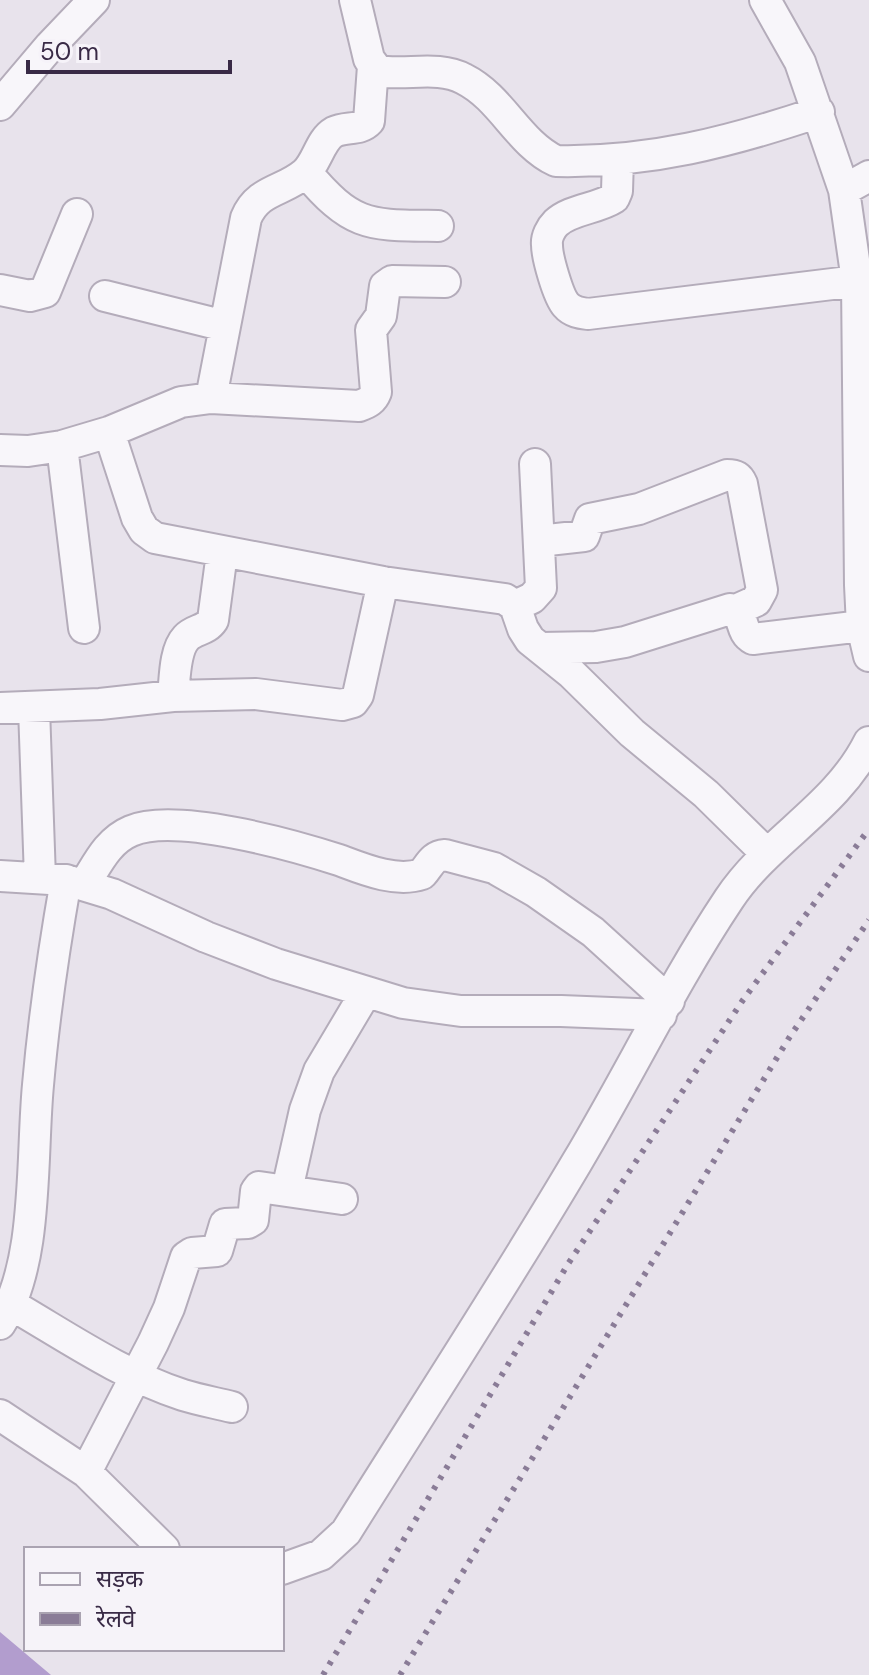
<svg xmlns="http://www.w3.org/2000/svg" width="869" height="1675" viewBox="0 0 869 1675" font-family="'DM Sans','Noto Sans Devanagari',sans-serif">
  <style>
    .water { fill: #b29dce }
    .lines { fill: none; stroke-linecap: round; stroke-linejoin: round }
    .minor-casing { stroke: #b4acba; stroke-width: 34 }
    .minor { stroke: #f8f6fa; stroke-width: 30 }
    .rail { stroke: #8a7c97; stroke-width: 6; stroke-dasharray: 4 8; stroke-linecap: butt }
  </style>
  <rect width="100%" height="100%" fill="#e8e3ec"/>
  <!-- water -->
  <path class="water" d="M0,1632L51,1675H0Z"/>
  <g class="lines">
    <!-- minor casing -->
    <g class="minor-casing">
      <path id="minor" d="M355,0L369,59L378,71C406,76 438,65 464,79C502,98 518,143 556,161C649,163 730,142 819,112
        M765,0L800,62L844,190L857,281L860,585L862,626L869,656
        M0,105L50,46L94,0
        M618,159L617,191L614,198C597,209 571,209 556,223C551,228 546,237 547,245C547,257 558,296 566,305C572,312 580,313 588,314L857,281
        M306,172C353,228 369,225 438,226
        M844,190L869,176
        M0,290L30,296L45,292L77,214
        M105,296L225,326
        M211,398L246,218C258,189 283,192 305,173C317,163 320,140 334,132C346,126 360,131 369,121L373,66
        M109,432L137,518L144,530L155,538L383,582L505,599L515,606L523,629L530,640L571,673L632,733L706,794L767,854
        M62,446L84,628
        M0,450L28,451L62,446L109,432L181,402L211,398L359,406C368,403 373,400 376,392L371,330L381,316L385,286L392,281L445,282
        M539,541L584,536L590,519L639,509L727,475C736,475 739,477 742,484L762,590L756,601L736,610
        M515,606L532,598L541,588L535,464
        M541,648L596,647L625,642L730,609L736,610C744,619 741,633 753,639L862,626
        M173,696C175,680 174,651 186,638C194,629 206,631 213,620L222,553
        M0,708L100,704L173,696L256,694L342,705L353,702L358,695L383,582
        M34,708L40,878
        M0,876L66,880L112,894L206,937L276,964L403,1003L461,1011H561L661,1015
        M84,885C97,865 107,841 131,831C175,812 293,845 339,860C363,869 396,883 422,874C430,865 432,856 445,855L494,868L536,892L593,932L669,1001
        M287,1190L305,1110L319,1071L366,992
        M12,1305C67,1337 122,1375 183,1395C199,1400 216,1403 232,1407
        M0,1324C39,1262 31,1158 38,1085C44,1016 54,948 66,880
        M0,1415L86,1472L164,1549
        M86,1472L153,1343L169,1308L186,1257L192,1253L217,1251L225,1224L248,1223L253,1220L256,1191L259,1187L342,1199
        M282,1569L321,1555L346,1532C423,1409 503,1287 577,1162C629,1075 673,983 729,899C769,839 836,808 869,742"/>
    </g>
    <!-- minor -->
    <use href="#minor" class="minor"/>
    <!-- rail -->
    <path class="rail" d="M323,1675L568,1264L743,1000L869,829
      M400,1675L789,1038L869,920"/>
  </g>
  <!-- legend -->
  <rect x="24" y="1547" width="260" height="104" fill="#f6f3f9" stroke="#aaa3b1" stroke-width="2"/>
  <rect x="40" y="1573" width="40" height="12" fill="#f8f6fa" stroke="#aaa3b1" stroke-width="2"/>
  <text x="96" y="1587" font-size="24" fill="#392a46">सड़क</text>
  <rect x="40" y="1613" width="40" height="12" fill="#8a7c97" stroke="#aaa3b1" stroke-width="2"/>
  <text x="96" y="1627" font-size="24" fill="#392a46">रेलवे</text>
  <!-- scale -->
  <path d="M28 60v12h202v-12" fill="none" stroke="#392a46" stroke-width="4"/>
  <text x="40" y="60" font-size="24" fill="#392a46" stroke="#f6f3f9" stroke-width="6" paint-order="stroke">50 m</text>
</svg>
